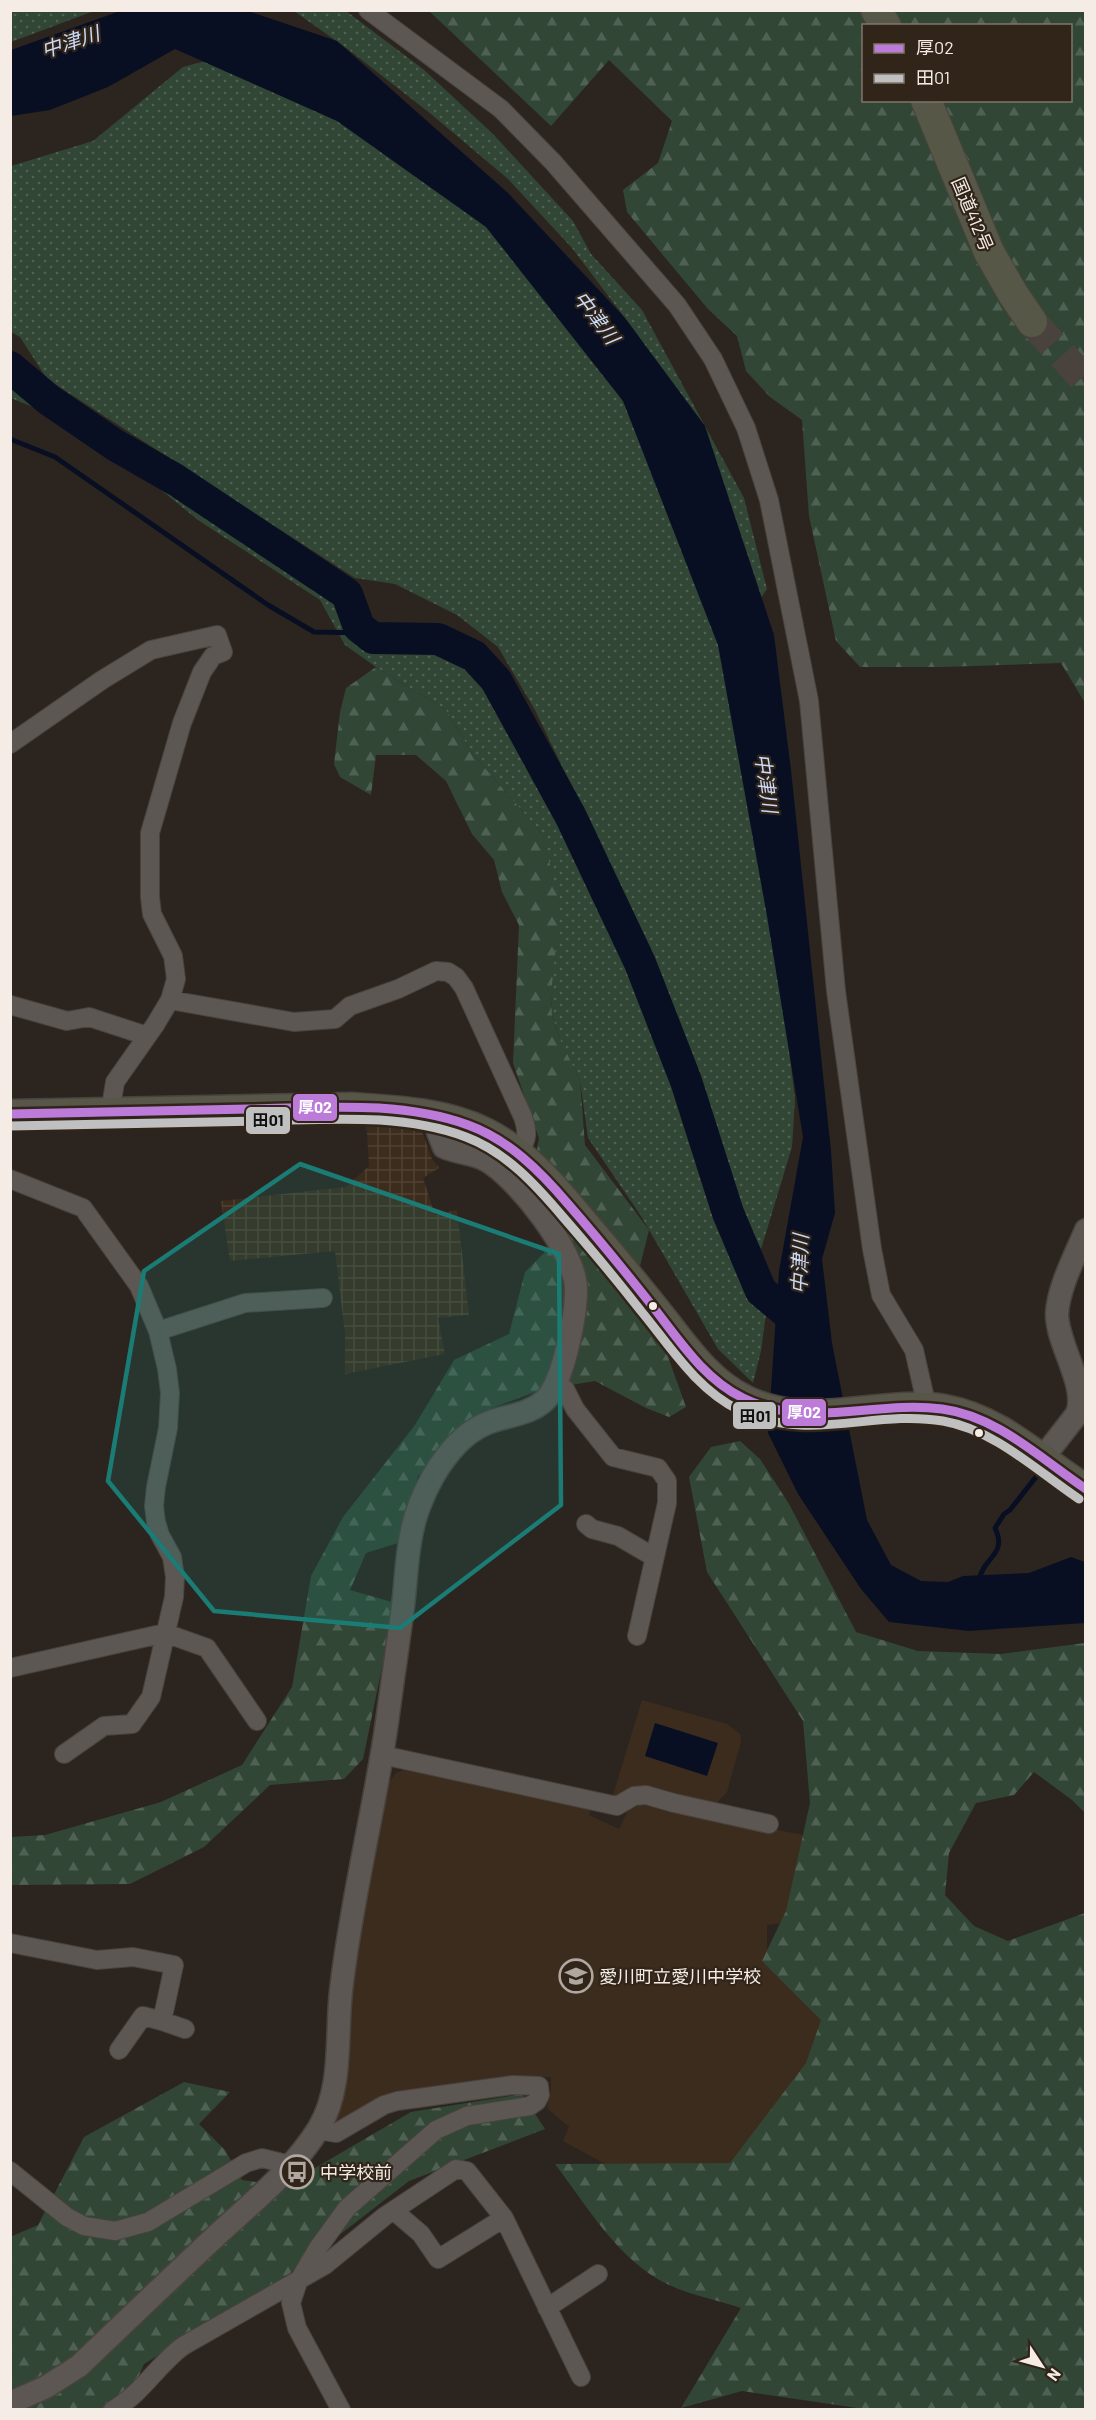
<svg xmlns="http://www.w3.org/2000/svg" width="1096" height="2420" viewBox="0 0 1096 2420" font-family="Barlow,'Noto Sans JP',sans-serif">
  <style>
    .built { fill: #3c2c1d }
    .industrial { fill: url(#industrial-grid) }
    .grass { fill: url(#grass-dots) }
    .forest { fill: url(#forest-firs); fill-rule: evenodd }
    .water { fill: #090f22 }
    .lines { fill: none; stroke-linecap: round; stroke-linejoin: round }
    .stream { stroke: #090f22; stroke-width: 5 }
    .river { stroke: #090f22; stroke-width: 32 }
    .trunk-tunnel { stroke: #4a433d; stroke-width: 30; stroke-dasharray: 30 15; stroke-linecap: butt }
    .minor-casing { stroke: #49433e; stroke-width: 20 }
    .tertiary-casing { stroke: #49433e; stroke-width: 25 }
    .primary-casing { stroke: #49433e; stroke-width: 31 }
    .trunk-casing { stroke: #49433e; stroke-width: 32 }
    .minor { stroke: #5c5753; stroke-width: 18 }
    .tertiary { stroke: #5c5753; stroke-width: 22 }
    .primary { stroke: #575649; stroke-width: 28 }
    .trunk { stroke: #565746; stroke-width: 30 }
    .bus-1-casing { stroke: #31251a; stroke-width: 14 }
    .bus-2-casing { stroke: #31251a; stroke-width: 14 }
    .bus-1 { stroke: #bd7bd9; stroke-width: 9 }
    .bus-2 { stroke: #c0c0c0; stroke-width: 9 }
    .marked { fill: #1a7c74; fill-opacity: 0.2; stroke: #1a7c74; stroke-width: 4.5; stroke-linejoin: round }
    .bus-dot { fill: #f5ede5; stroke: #31251a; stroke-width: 2 }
    .labels { text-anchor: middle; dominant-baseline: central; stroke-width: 4.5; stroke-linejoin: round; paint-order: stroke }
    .street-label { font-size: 18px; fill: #f5ede5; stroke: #31251a }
    .poi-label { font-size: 18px; fill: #f5ede5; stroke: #31251a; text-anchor: start }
    .water-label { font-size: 20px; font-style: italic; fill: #cadaf9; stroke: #31251a }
    .line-badge { stroke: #31251a; stroke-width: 2 }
    .badge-label { font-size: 16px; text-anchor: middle; font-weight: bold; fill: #fff }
    .pale-badge-label { font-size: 16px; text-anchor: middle; font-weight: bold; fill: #111 }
  </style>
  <defs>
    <pattern id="industrial-grid" width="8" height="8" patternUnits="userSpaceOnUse" patternTransform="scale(1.5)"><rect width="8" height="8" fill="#3c2c1d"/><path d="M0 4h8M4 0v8" fill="none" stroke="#4f4133"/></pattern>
    <pattern id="grass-dots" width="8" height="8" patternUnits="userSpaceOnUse" patternTransform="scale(1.5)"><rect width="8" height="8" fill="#314635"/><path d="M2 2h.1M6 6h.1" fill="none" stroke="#4f6152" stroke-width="1.8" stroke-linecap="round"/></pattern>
    <pattern id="forest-firs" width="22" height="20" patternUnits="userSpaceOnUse" patternTransform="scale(1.5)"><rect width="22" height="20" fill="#314635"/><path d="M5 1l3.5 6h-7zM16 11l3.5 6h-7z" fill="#4f6152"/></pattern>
  </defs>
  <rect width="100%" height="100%" fill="#2c251f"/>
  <!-- built -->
  <path class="built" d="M642,1700L727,1724L740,1734L741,1742L727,1792L716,1804L612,1798Z
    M423,1769L580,1804L591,1810L589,1815L619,1829L630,1806L642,1805L804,1835L790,1922L767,1925V1949L828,2003L824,2043L696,2213L563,2141L569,2127L547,2108L551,2091V2077H500L381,2097L335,2124L344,2094L348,2011L384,1790L396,1773L404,1770L421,1773Z"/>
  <!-- industrial -->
  <path class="industrial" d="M366,1116L416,1124L423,1134L432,1159L439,1168L423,1178L435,1215L457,1210L469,1315L438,1318L445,1354L345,1374V1334L335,1251L230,1261L221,1201L346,1187L369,1166Z"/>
  <!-- grass -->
  <path class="grass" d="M11,10H94V11L11,42Z
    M294,11H346L423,69L493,134L573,221L591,254L642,310L744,498L767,589L758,602L669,385L637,334L572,248L508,179L431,114L349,50Z
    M213,59L302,99L402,161L493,232L572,321L660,460L701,586L730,684L787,1033L795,1099L792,1147L761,1249L732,1198L714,1144L689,1047L653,956L535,710L498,647L457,615L395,584L355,578L47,379L20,337L11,332V166L93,141L183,67Z
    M10,377L69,422L11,398Z
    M166,482L328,589L341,611L353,641L391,651L455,656L512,718L624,942L669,1054L697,1146L717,1202L766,1314L761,1351L753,1383L718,1349L641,1216L588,1138L580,1081L561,1043L552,1015L543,835L472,753L446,710L376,667L345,645L320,600L198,520L160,489Z"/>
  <!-- forest -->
  <path class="forest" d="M429,11H1085V703L1061,663L943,667H860L836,641L809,516L802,420L770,397L746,371L737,336L708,309L627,212L623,190L658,163L672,121L609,60L551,126ZM864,26H1070V100H864Z
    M376,667L446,710L472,753L543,835L560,907L551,994L552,1015L559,1037L580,1081L585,1145L649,1230L632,1298L662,1340L686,1407L669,1417L646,1408L595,1381L540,1390L479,1413L418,1476L398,1543L366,1553L350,1590L392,1602V1619L363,1759L344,1779L270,1785L204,1847L130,1884L11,1885V1837L45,1835L161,1802L242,1765L292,1687L311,1576L343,1517L415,1425L454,1360L509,1334L525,1272L567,1230L572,1191L537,1150L539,1138L513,1063L519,925L502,892L494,860L472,834L446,781L416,755H376L371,795L340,777L334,764L340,712L346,688Z
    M740,1441L760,1459L789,1504L856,1632L918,1651L1001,1654L1085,1643V1813L1072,1800L1034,1772L1014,1795L976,1803L949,1853L945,1895L974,1926L1008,1941L1085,1913V2409L871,2410L742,2391L681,2408L741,2308C717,2300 690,2295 667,2284C618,2260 587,2206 555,2164L730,2163L806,2063L821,2020L762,1961L786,1911L810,1803L803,1721L707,1572L689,1477L711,1447Z
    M184,2082L230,2092L199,2124L225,2150L242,2180L284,2186L411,2112L522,2094L545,2129L409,2181L289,2274L144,2364L124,2409H11L10,2237L38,2225L84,2137Z"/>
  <!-- water -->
  <path class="water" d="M120,11H248L337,41L508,193L625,318L705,426L774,635L791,770L831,1151L835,1213L822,1259L832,1343L867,1520L891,1565L921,1581L948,1582L963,1576L1029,1573L1071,1557L1085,1562V1623L969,1631L889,1622L861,1589L798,1494L768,1433L779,1271L803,1137L767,916L718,645L623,401L486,227L337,121L175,49L108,87L50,110L11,116V50Z
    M655,1723L718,1743L707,1776L645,1756Z"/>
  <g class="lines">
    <!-- stream -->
    <path class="stream" d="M10,439L55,457L268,605L314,632L367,633
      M979,1580C983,1557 1008,1555 995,1528L1004,1514L1010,1510L1043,1468"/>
    <!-- river -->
    <path class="river" d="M10,367L49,400L115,445L176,480L347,594L359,627L373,638L438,639L474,656L496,680L571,817L640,963L686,1081L728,1213L761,1291L798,1322"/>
    <!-- trunk-tunnel -->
    <path class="trunk-tunnel" d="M1032,322L1086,381"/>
    <!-- minor casing -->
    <g class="minor-casing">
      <path id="minor" d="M368,10L501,109L553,162L677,305L713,359L746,428L769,500L809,701L836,991L872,1249L881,1295L914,1350L927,1407
        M10,744L102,680L151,650L217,635L223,652L213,656L202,672L182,723L150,833V897L152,914L173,956L176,979L170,1000L155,1025L115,1082L110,1113
        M170,1000L294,1022L335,1019L350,1006L398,989L436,971L448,972L456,977L464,988L523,1117C528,1132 528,1140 518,1153
        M10,1005L67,1021L89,1017L147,1036
        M10,1179L83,1208L139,1286L158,1331L167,1369L170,1393L168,1428L156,1487L154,1506L156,1522L160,1535L172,1557L175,1577L174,1597L151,1697L132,1724L104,1726L64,1754
        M158,1331L245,1303L323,1298
        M556,1386L565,1389L575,1409L613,1457L658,1468L667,1481V1503L637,1636
        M586,1524L592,1529L618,1536L654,1557
        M10,1668L165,1633L207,1648L257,1721
        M382,1755L617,1806L634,1796L646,1795L674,1803L769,1824
        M10,1943L97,1960L133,1957L174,1965L162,2021L185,2029
        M119,2050L143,2016L162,2021
        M318,2130L336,2133L384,2105L397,2101L513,2085L539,2086L540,2095L537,2101L530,2106L467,2116L436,2130L347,2208L318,2248L298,2282L291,2303L297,2328L341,2410
        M10,2171L67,2217L84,2226L115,2231L148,2222L246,2163L262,2158L290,2165
        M394,2211L421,2234L438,2259L504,2218
        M547,2308L598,2274
        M113,2410C143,2393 156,2366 183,2346L325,2265L385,2216L456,2169L467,2171L504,2218L581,2377"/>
    </g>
    <!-- tertiary casing -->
    <g class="tertiary-casing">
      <path id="tertiary" d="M1042,1459L1077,1414C1088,1386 1057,1345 1057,1314C1058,1288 1076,1254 1086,1230
        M10,2403L46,2387L79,2366C125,2322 171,2278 218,2234C253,2202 294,2169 319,2128C343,2088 336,2036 341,1991C351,1901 374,1813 387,1722C392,1684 398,1645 403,1606C407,1572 407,1536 420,1504C432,1473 456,1434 490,1422C509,1415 528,1415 544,1401C563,1385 576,1315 576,1290C577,1254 517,1177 486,1160C473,1153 457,1153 444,1147L438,1132L442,1117"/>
    </g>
    <!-- primary casing -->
    <g class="primary-casing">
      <path id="primary" d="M10,1114L352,1107C396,1110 445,1112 485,1132C529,1154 559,1193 590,1230C613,1257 636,1285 659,1314C684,1345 707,1381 744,1399C810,1433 878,1398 945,1409C1000,1419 1040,1460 1086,1489"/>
    </g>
    <!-- trunk casing -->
    <g class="trunk-casing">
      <path id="trunk" d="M876,10L886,26
        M926,100L989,252L1013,294L1032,322"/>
    </g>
    <!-- minor -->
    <use href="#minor" class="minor"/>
    <!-- tertiary -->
    <use href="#tertiary" class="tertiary"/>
    <!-- primary -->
    <use href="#primary" class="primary"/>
    <!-- trunk -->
    <use href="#trunk" class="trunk"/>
    <!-- bus-1 casing -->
    <g class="bus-1-casing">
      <path id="bus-1" d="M10,1114C90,1112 170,1111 249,1109C321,1108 399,1100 468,1125C509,1140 540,1171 568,1204C596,1236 623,1269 650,1303C677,1337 703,1379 743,1398C807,1430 875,1400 942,1409C997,1416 1041,1459 1086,1489"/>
    </g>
    <!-- bus-2 casing -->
    <g class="bus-2-casing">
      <path id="bus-2" d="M10,1126C92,1124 173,1123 254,1121C323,1120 400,1112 466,1137C506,1152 536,1185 563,1217C590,1248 616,1279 641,1311C670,1346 696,1389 739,1410C810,1444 872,1409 943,1421C995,1430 1037,1471 1079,1499"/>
    </g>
    <!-- bus-1 -->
    <use href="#bus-1" class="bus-1"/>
    <!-- bus-2 -->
    <use href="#bus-2" class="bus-2"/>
  </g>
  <!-- marked area -->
  <path class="marked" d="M300,1164L559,1254L561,1505L400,1628L214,1611L108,1481L144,1271Z"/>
  <!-- icons -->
  <defs>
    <g id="school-ring" transform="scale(1.725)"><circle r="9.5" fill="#31251a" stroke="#afa7a0" stroke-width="1.5"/><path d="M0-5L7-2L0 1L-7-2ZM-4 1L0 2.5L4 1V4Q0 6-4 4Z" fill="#afa7a0"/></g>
    <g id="bus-ring" transform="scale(1.725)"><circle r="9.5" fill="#31251a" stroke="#afa7a0" stroke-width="1.5"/><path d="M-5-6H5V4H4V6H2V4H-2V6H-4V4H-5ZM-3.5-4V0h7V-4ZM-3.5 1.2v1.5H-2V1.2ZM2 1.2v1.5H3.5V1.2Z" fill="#afa7a0"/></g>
  </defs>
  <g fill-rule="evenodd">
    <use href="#school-ring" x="576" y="1976"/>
    <use href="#bus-ring" x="297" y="2172"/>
  </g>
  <!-- markers -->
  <g class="bus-dot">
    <circle cx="653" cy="1306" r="5"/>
    <circle cx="979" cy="1433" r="5"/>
  </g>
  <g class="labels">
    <!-- street labels -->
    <g class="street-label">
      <text transform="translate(973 214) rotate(67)">国道412号</text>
    </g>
    <!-- poi labels -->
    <g class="poi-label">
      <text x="599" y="1976">愛川町立愛川中学校</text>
      <text x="320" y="2172">中学校前</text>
    </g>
    <!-- water labels -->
    <g class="water-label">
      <text transform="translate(70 41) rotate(-18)">中津川</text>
      <text transform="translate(597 317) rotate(53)">中津川</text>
      <text transform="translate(767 783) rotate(82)">中津川</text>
      <text transform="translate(799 1264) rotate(-88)">中津川</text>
    </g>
  </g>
  <g class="line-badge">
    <rect x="292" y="1093" width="46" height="29" rx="6" fill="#bd7bd9"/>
    <rect x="245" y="1106" width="46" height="29" rx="6" fill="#c0c0c0"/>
    <rect x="781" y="1398" width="46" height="29" rx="6" fill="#bd7bd9"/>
    <rect x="732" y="1401" width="45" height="29" rx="6" fill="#c0c0c0"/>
  </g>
  <g class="badge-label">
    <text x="315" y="1113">厚02</text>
    <text x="804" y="1418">厚02</text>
  </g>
  <g class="pale-badge-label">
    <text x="268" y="1126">田01</text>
    <text x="755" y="1422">田01</text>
  </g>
  <!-- border -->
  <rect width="1096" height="2420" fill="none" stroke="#f5ede5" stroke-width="24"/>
  <!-- legend -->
  <rect x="862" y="24" width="210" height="78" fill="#31251a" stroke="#7f756b" stroke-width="1.5"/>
  <rect x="874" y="44" width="30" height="9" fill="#bd7bd9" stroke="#7f756b" stroke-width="1.5"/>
  <text x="916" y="54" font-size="18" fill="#f5ede5">厚02</text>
  <rect x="874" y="74" width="30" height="9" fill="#c0c0c0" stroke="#7f756b" stroke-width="1.5"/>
  <text x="916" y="84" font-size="18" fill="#f5ede5">田01</text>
  <!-- north arrow -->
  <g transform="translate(1042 2366) rotate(126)" stroke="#31251a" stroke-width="4.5" paint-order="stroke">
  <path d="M0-4.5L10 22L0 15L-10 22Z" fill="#f5ede5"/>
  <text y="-9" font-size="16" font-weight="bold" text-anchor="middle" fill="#f5ede5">N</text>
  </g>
</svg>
